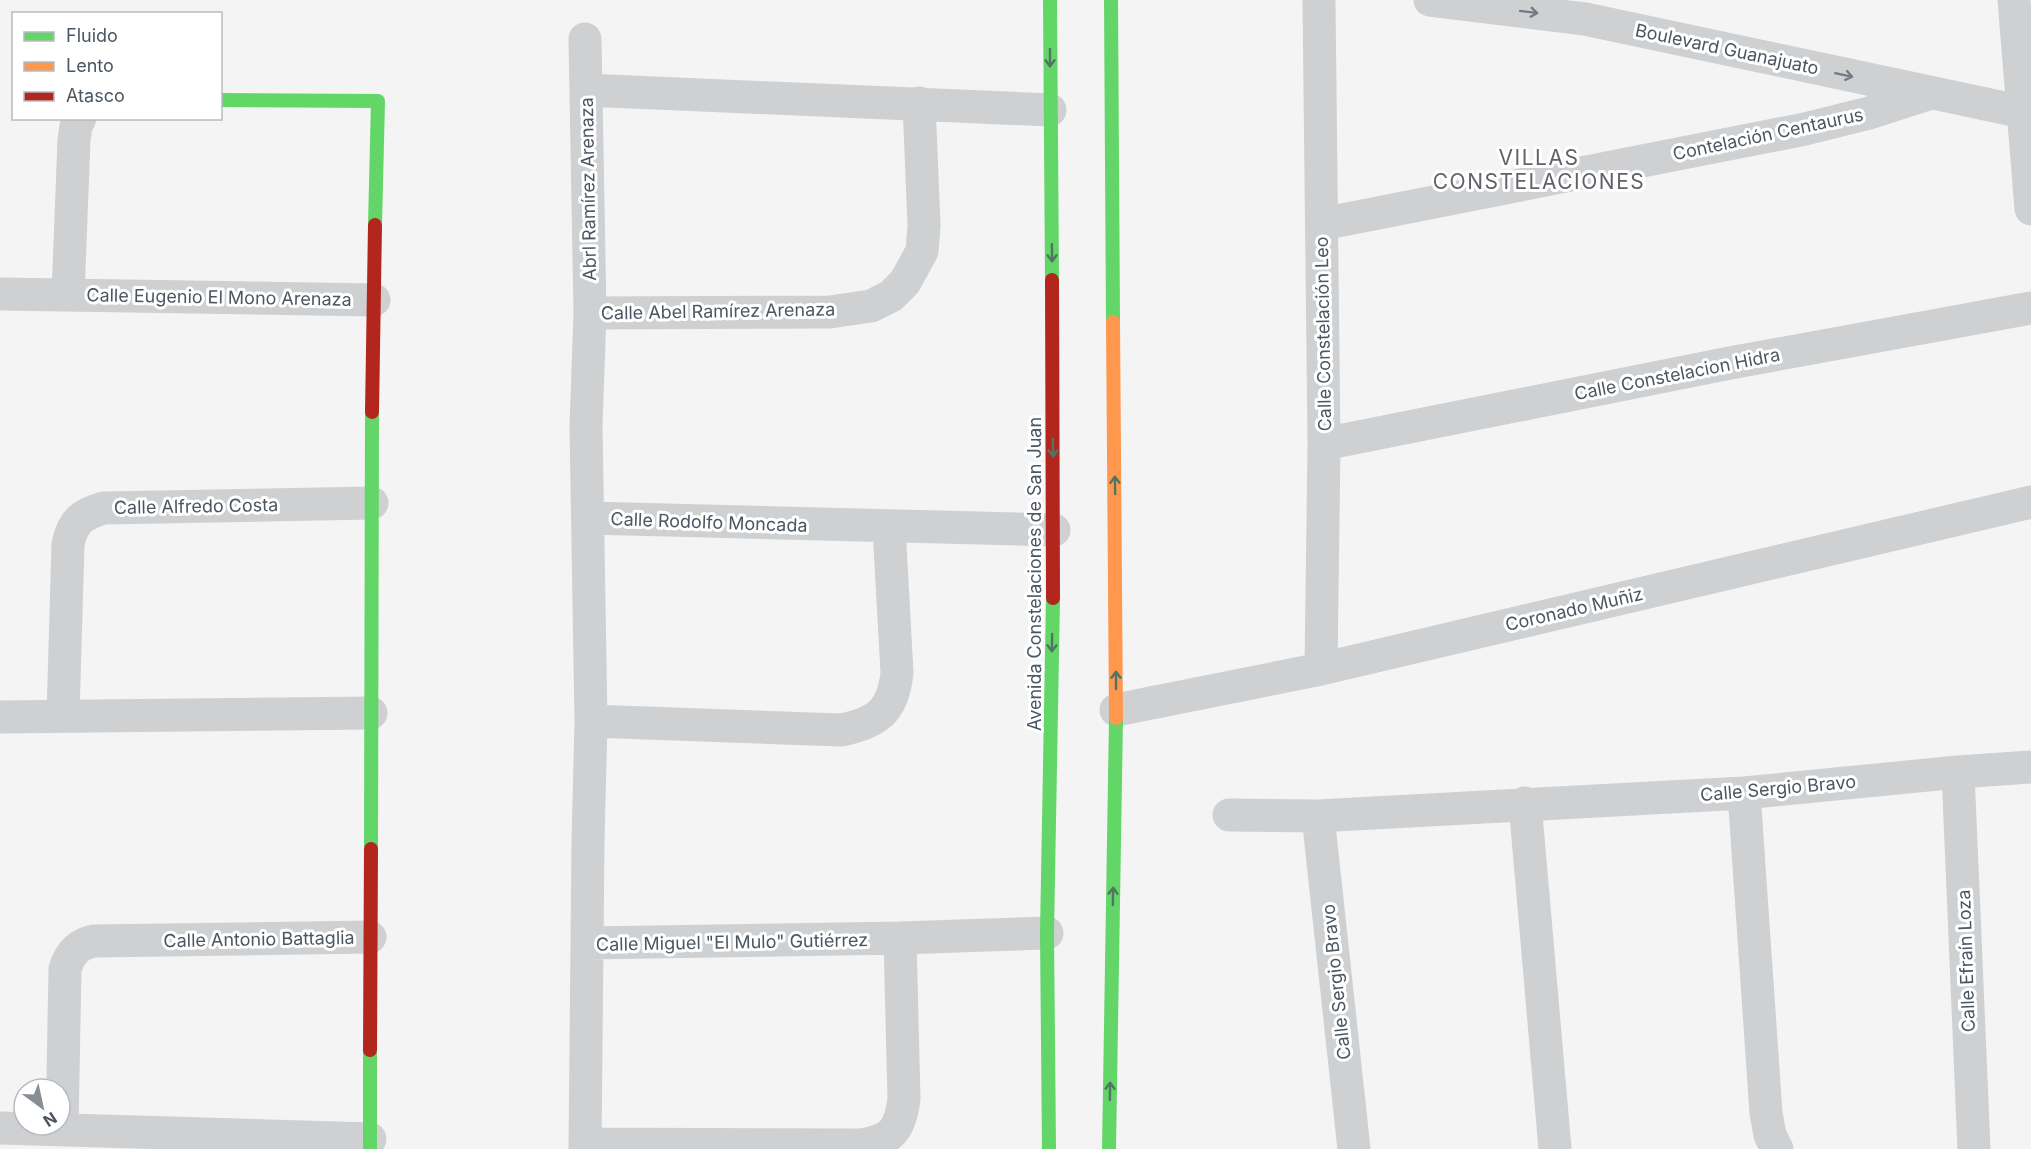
<svg xmlns="http://www.w3.org/2000/svg" width="2031" height="1149" viewBox="0 0 2031 1149" font-family="Inter,sans-serif">
  <style>
    .lines { fill: none; stroke-linecap: round; stroke-linejoin: round }
    .street { stroke: #ced0d2; stroke-width: 33 }
    .fast { stroke: #63d668; stroke-width: 14 }
    .slow { stroke: #ff974d; stroke-width: 14 }
    .jam { stroke: #b3261e; stroke-width: 14 }
    .oneway { stroke: #727b83 }
    .oneway2 { stroke: #507663 }
    .labels { text-anchor: middle; dominant-baseline: central; stroke-width: 6; stroke-linejoin: round; paint-order: stroke }
    .street-label { font-size: 18px; fill: #4a5661; stroke: #fff }
    .quarter-label { font-size: 21px; letter-spacing: 1.5px; fill: #5f6368; stroke: #fff }
  </style>
  <rect width="100%" height="100%" fill="#f4f4f4"/>
  <g class="lines">
    <!-- street -->
    <path class="street" d="M1319,0L1324,444L1321,669
      M1430,0L1585,19L2023,112
      M2014,0L2031,209
      M586,90L1050,110
      M1322,224L1805,129L1869,113L1931,93
      M0,294L374,300
      M68,295L74,140L76,126L80,118
      M590,313L830,312L871,306L891,296L905,282L922,251L924,226L919,103
      M1324,444L1730,363L2031,308
      M588,518L1054,530
      M1116,710L1321,669L2031,502
      M63,716L68,544C73,521 82,514 104,508L372,503
      M0,717L371,713
      M591,721L841,730C877,723 893,711 897,673L889,527
      M1958,772L1974,1149
      M1744,793L1766,1113L1770,1135L1777,1149
      M1525,803L1555,1149
      M1229,815L1318,816L1744,793L1958,772L2031,767
      M1318,816L1354,1149
      M588,943L900,938L1047,933
      M0,1128L370,1139
      M62,1130L65,969C70,953 78,944 94,941L370,937
      M585,1144L861,1145C892,1140 900,1130 904,1099L900,938
      M585,1149L588,841L591,721L586,426L590,313L585,39"/>
    <!-- fast -->
    <path class="fast" d="M1050,0L1052,280
      M1111,0L1113,322
      M220,100L378,101L375,225
      M371,849L372,412
      M370,1149V1050
      M1049,1149L1047,933L1053,598
      M1109,1149L1116,718"/>
    <!-- slow -->
    <path class="slow" d="M1113,322L1116,718"/>
    <!-- jam -->
    <path class="jam" d="M1052,280L1053,598
      M372,412L375,225
      M370,1050L371,849"/>
  </g>
  <!-- one-way arrows -->
  <defs><path id="oneway-shaft" d="M-6 0H5M1.5-3L5.5 0L1.5 3" fill="none" stroke-width="1.6" stroke-linecap="round" stroke-linejoin="round" transform="scale(1.5)"/></defs>
  <g class="oneway">
    <use href="#oneway-shaft" transform="translate(1529 12) rotate(7)"/>
    <use href="#oneway-shaft" transform="translate(1844 75) rotate(12)"/>
  </g>
  <g class="oneway2">
    <use href="#oneway-shaft" transform="translate(1050 58) rotate(90)"/>
    <use href="#oneway-shaft" transform="translate(1052 253) rotate(89)"/>
    <use href="#oneway-shaft" transform="translate(1053 448) rotate(89)"/>
    <use href="#oneway-shaft" transform="translate(1115 485) rotate(-91)"/>
    <use href="#oneway-shaft" transform="translate(1052 643) rotate(91)"/>
    <use href="#oneway-shaft" transform="translate(1116 680) rotate(-90)"/>
    <use href="#oneway-shaft" transform="translate(1113 896) rotate(-89)"/>
    <use href="#oneway-shaft" transform="translate(1110 1091) rotate(-89)"/>
  </g>
  <g class="labels">
    <!-- street labels -->
    <g class="street-label">
      <text transform="translate(1727 49) rotate(12)">Boulevard Guanajuato</text>
      <text transform="translate(1768 134) rotate(-12)">Contelación Centaurus</text>
      <text transform="translate(588 189) rotate(-91)">Abrl Ramírez Arenaza</text>
      <text transform="translate(219 297) rotate(1)">Calle Eugenio El Mono Arenaza</text>
      <text transform="translate(718 311) rotate(-1)">Calle Abel Ramírez Arenaza</text>
      <text transform="translate(1323 334) rotate(-91)">Calle Constelación Leo</text>
      <text transform="translate(1677 374) rotate(-11)">Calle Constelacion Hidra</text>
      <text transform="translate(196 506) rotate(-1)">Calle Alfredo Costa</text>
      <text transform="translate(709 522) rotate(2)">Calle Rodolfo Moncada</text>
      <text transform="translate(1034 574) rotate(-90)">Avenida Constelaciones de San Juan</text>
      <text transform="translate(1574 609) rotate(-13)">Coronado Muñiz</text>
      <text transform="translate(1778 788) rotate(-5)">Calle Sergio Bravo</text>
      <text transform="translate(259 939) rotate(-1)">Calle Antonio Battaglia</text>
      <text transform="translate(732 942) rotate(-1)">Calle Miguel "El Mulo" Gutiérrez</text>
      <text transform="translate(1966 961) rotate(-92)">Calle Efraín Loza</text>
      <text transform="translate(1336 982) rotate(-96)">Calle Sergio Bravo</text>
    </g>
    <!-- quarter labels -->
    <g class="quarter-label">
      <text x="1539" y="157">VILLAS<tspan x="1539" dy="24">CONSTELACIONES</tspan></text>
    </g>
  </g>
  <!-- legend -->
  <rect x="12" y="12" width="210" height="108" fill="#ffffff" stroke="#b7bbc0" stroke-width="1.5"/>
  <rect x="24" y="32" width="30" height="9" fill="#63d668" stroke="#b7bbc0" stroke-width="1.5"/>
  <text x="66" y="42" font-size="18" fill="#4a5661">Fluido</text>
  <rect x="24" y="62" width="30" height="9" fill="#ff974d" stroke="#b7bbc0" stroke-width="1.5"/>
  <text x="66" y="72" font-size="18" fill="#4a5661">Lento</text>
  <rect x="24" y="92" width="30" height="9" fill="#b3261e" stroke="#b7bbc0" stroke-width="1.5"/>
  <text x="66" y="102" font-size="18" fill="#4a5661">Atasco</text>
  <!-- north arrow -->
  <g transform="translate(42 1107) rotate(147)"><circle r="28" fill="#ffffff" stroke="#b7bbc0" stroke-width="1.5"/>
  <path d="M0-4.5L10 22L0 15L-10 22Z" fill="#868d94"/>
  <text y="-9" font-size="16" font-weight="bold" text-anchor="middle" fill="#4a5661">N</text>
  </g>
</svg>
